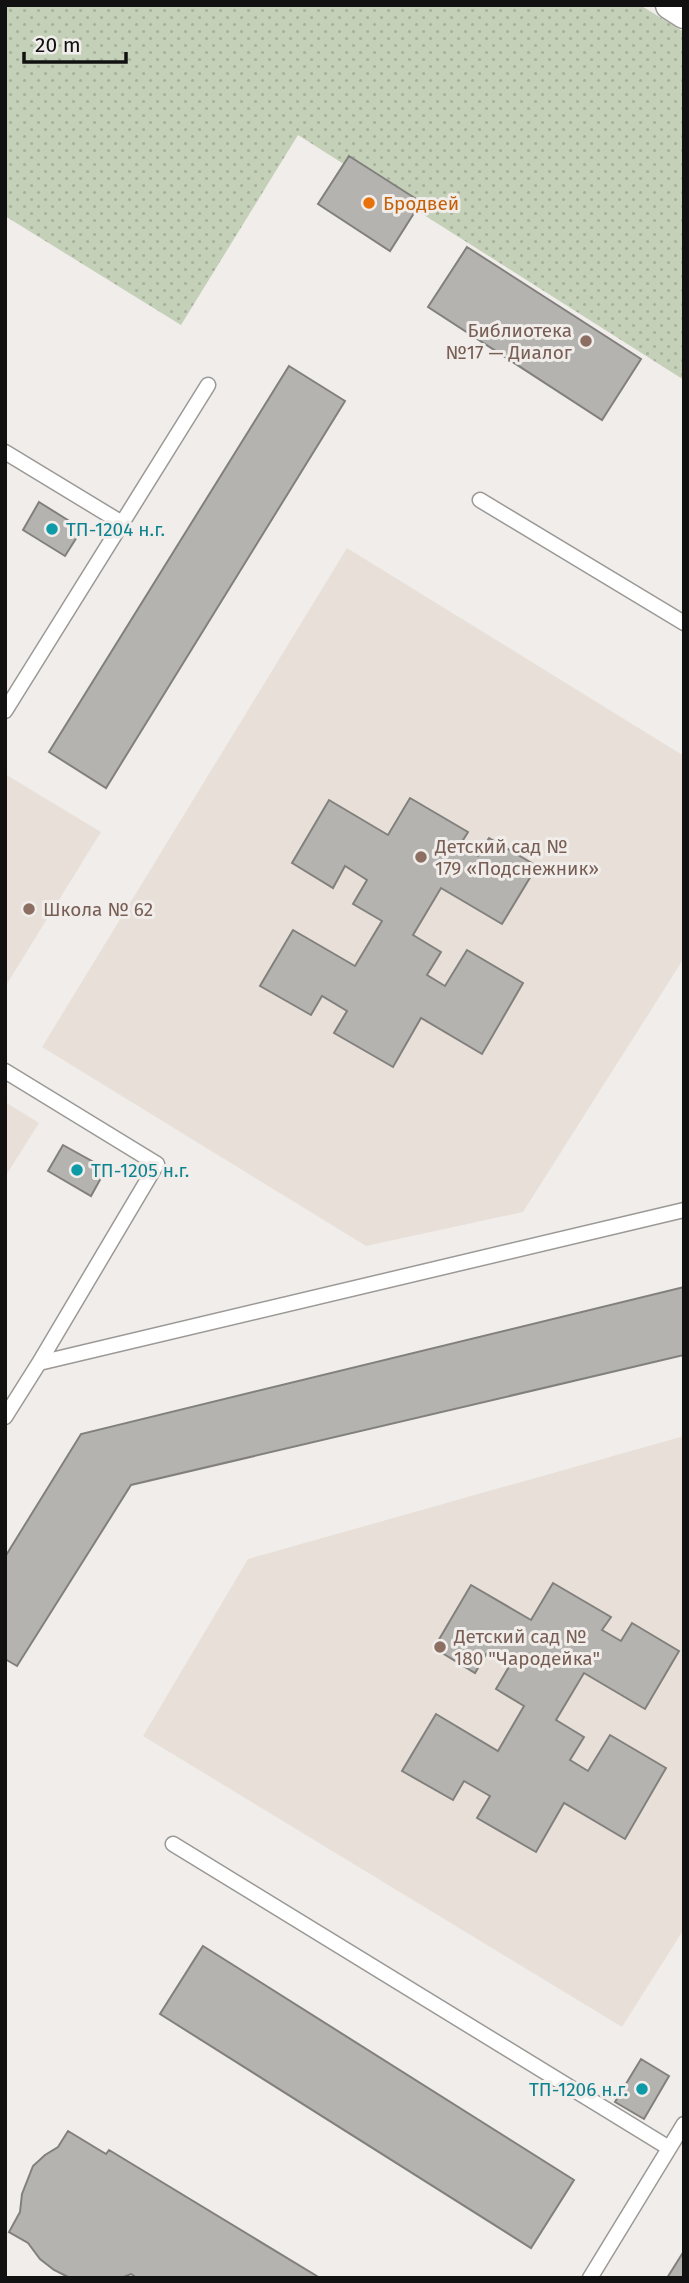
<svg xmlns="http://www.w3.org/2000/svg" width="689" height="2283" viewBox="0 0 689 2283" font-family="'Fira Sans',sans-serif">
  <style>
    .built { fill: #e8e0d8 }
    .park { fill: url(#park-dots) }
    .building { fill: #b5b3b0; stroke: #82807d; stroke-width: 2 }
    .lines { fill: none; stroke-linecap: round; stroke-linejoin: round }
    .lane-casing { stroke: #9b9996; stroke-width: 17 }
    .street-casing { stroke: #9b9996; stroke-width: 31 }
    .lane { stroke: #fff; stroke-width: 14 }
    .street { stroke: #fff; stroke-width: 28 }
    .food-dot { fill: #e8710a; stroke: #f0edea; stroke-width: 2.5 }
    .education-dot { fill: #8d6e63; stroke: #f0edea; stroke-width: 2.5 }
    .culture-dot { fill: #0f9aa8; stroke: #f0edea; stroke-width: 2.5 }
    .labels { text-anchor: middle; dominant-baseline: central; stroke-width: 6; stroke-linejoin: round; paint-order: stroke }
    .food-label { font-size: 19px; fill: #c56008; stroke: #f0edea; text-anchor: start }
    .education-label { font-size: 19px; fill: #785e54; stroke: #f0edea; text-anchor: start }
    .culture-label { font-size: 19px; fill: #0d838f; stroke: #f0edea; text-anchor: start }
  </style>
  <defs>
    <pattern id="park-dots" width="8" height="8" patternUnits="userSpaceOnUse" patternTransform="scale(1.75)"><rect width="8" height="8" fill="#c4d1b8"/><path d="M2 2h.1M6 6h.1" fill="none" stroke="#a7b29d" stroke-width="1.8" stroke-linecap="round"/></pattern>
  </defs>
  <rect width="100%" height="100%" fill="#f0edea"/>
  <!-- built -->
  <path class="built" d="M347,548L684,756V958L523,1212L366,1246L42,1047Z
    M5,774L101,832L5,987Z
    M5,1102L39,1123L5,1177Z
    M684,1436V1929L622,2027L143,1736L248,1559Z"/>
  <!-- park -->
  <path class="park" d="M5,5H640L684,32V380L298,135L181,325L5,216Z"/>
  <!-- building -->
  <path class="building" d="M349,156L421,202L390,251L318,204Z
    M467,247L641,359L602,420L428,307Z
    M289,366L345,401L106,788L49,752Z
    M39,502L82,529L65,556L23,530Z
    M410,798L468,832L460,845L478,856L489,838L537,866L502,924L441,888L413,935L441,952L427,975L445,986L467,950L523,983L482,1054L421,1018L393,1067L334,1033L347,1011L322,996L311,1015L260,986L293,930L355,966L382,921L353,904L367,880L345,866L333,888L292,863L329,800L388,835Z
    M63,1145L106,1169L91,1196L48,1171Z
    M684,1287V1355L131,1485L17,1666L5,1659V1557L81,1434Z
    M553,1583L611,1617L602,1630L621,1641L632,1623L679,1651L645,1709L584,1673L556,1720L584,1737L570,1760L588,1771L610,1735L666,1768L625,1839L564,1803L536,1852L477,1818L490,1796L464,1781L453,1800L402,1771L436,1714L498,1751L524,1706L496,1689L510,1665L488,1651L475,1673L434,1648L471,1585L531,1620Z
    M203,1946L574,2180L531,2248L160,2014Z
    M641,2059L669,2076L644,2119L615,2102Z
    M68,2131L106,2154L109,2150L320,2278H137L131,2274L121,2278H70L54,2270L40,2259L28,2243L9,2232L20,2212L22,2194L33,2166L45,2155L58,2147Z
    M684,2251V2278H667Z"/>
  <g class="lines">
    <!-- lane casing -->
    <g class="lane-casing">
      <path id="lane" d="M5,452L122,523
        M480,500L684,623
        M5,711L208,385
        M5,1071L157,1164L39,1363
        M5,1417L39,1363L684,1210
        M173,1844L669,2148
        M590,2278L684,2124"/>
    </g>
    <!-- street casing -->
    <g class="street-casing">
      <path id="street" d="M670,5L684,14"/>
    </g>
    <!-- lane -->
    <use href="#lane" class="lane"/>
    <!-- street -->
    <use href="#street" class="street"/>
  </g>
  <!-- markers -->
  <circle class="food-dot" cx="369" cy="203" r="7"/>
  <g class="education-dot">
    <circle cx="586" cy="341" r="7"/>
    <circle cx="421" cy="857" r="7"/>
    <circle cx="29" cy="909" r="7"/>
    <circle cx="440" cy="1647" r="7"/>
  </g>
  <g class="culture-dot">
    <circle cx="52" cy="529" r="7"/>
    <circle cx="77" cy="1170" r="7"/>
    <circle cx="642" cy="2089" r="7"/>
  </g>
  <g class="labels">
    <!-- food labels -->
    <g class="food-label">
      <text x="383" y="203">Бродвей</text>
    </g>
    <!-- education labels -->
    <g class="education-label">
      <text x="572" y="330" text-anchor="end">Библиотека<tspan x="572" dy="22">№17 — Диалог</tspan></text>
      <text x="435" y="846">Детский сад №<tspan x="435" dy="22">179 «Подснежник»</tspan></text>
      <text x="43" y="909">Школа № 62</text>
      <text x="454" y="1636">Детский сад №<tspan x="454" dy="22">180 "Чародейка"</tspan></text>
    </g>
    <!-- culture labels -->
    <g class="culture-label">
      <text x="66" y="529">ТП-1204 н.г.</text>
      <text x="91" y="1170">ТП-1205 н.г.</text>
      <text x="628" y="2089" text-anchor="end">ТП-1206 н.г.</text>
    </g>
  </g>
  <!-- border -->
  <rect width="689" height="2283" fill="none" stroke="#121111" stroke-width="14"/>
  <!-- scale -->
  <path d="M24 52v10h102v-10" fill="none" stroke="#121111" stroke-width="3.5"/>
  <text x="35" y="52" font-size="21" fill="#121111" stroke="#f0edea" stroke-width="5" paint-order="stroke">20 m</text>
</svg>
